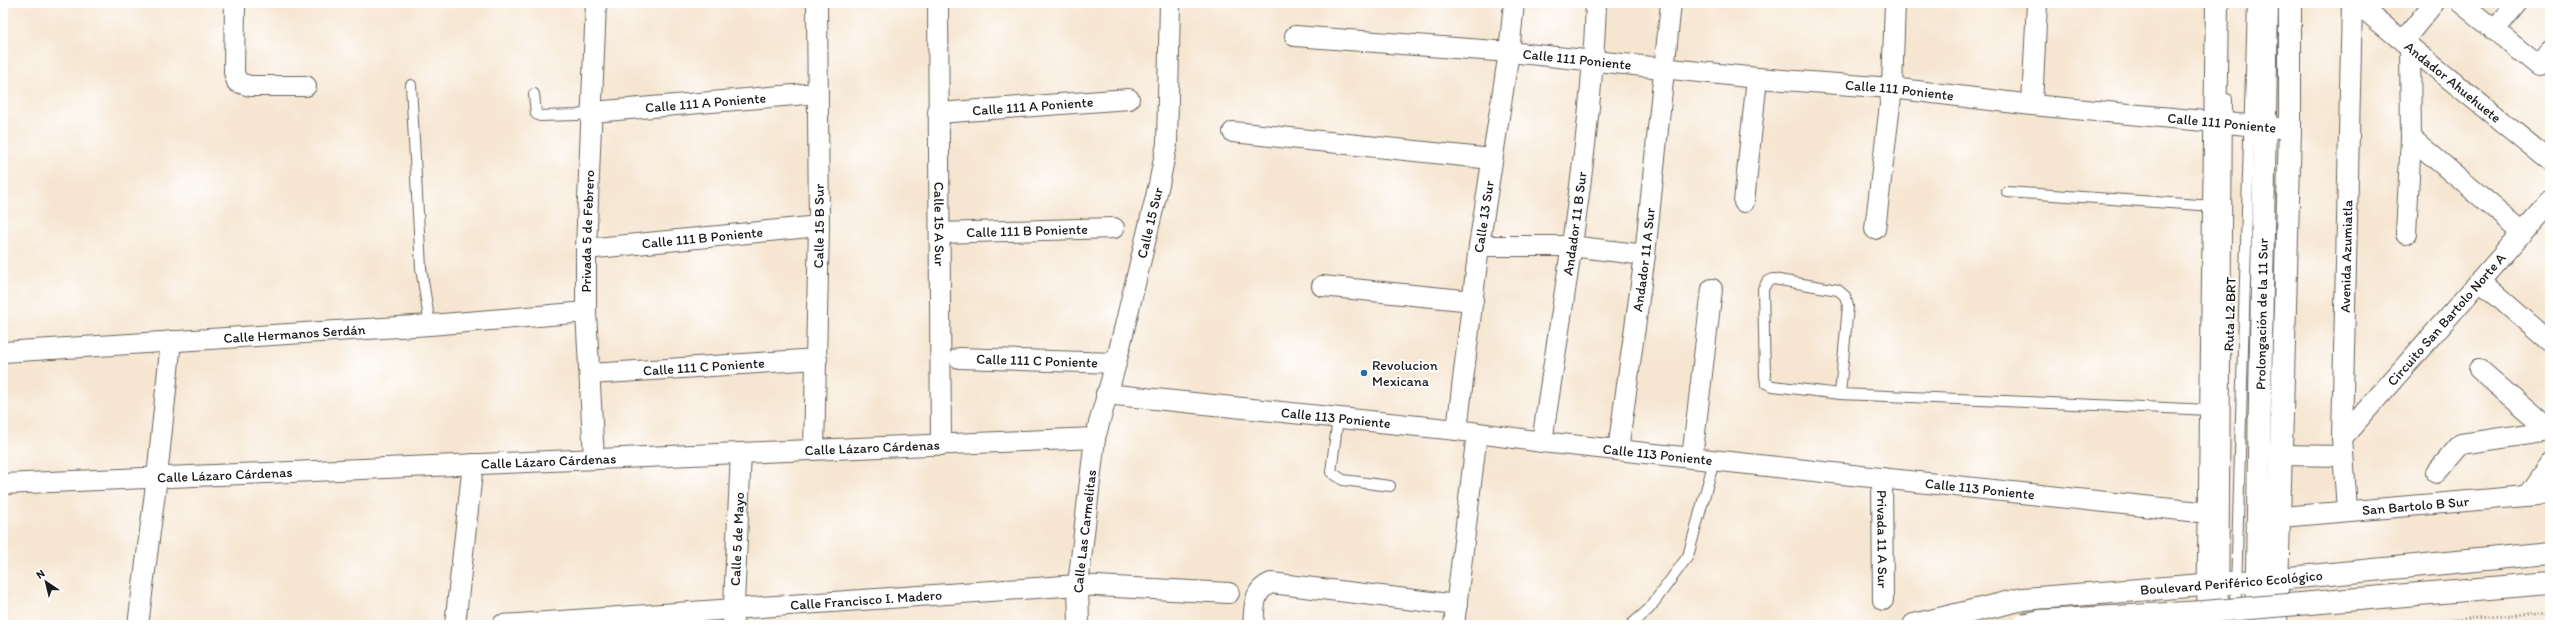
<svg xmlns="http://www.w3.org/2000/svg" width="2553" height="628" viewBox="0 0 2553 628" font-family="Itim,sans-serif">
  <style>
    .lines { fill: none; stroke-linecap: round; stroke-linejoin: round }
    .lane-casing { stroke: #68635b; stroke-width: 12 }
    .street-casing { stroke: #68635b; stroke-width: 22 }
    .secondary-casing { stroke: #68635b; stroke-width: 24 }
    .primary-casing { stroke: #68635b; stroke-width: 24 }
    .path { stroke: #68635b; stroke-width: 2.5; stroke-dasharray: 1 3; stroke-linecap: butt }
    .lane { stroke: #fff; stroke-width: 10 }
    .street { stroke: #fff; stroke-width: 20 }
    .secondary { stroke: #fff; stroke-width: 22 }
    .primary { stroke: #fff; stroke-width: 22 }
    .highway-bridge-casing { stroke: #68635b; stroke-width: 24; stroke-linecap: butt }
    .highway-bridge { stroke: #fff; stroke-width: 22 }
    .poi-dot { fill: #1f6fb2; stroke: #fff; stroke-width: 1.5 }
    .labels { text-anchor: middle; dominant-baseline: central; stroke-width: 4; stroke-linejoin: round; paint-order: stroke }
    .street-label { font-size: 14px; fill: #1c1c1c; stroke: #fff }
    .poi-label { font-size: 14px; fill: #1c1c1c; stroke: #fff; text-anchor: start }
  </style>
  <rect width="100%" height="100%" fill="#fff"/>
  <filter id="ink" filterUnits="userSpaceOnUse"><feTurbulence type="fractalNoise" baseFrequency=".025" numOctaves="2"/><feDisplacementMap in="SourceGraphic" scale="8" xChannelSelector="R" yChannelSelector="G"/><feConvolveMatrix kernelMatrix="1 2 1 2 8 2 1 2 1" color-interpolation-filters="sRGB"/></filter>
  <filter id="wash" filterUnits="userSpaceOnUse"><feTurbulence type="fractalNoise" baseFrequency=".012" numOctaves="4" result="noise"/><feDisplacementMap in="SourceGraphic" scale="16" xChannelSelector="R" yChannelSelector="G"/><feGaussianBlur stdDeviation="0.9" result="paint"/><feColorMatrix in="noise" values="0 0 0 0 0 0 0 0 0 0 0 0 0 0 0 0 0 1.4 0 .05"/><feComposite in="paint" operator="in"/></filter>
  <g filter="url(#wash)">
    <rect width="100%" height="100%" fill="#f6e6d1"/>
  </g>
  <g filter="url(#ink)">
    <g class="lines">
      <!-- lane casing -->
      <g class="lane-casing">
        <path id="lane" d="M411,85L421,268L430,325
          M534,94L536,114L540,116L577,115L593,112
          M2007,192L2214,206
          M1840,394L1848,306L1845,296L1838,290L1773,279L1767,282L1763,289L1765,376L1766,383L1773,386L1840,394L2211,410
          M1338,418L1331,472L1343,480L1390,486
          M1631,625L1649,609L1688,556L1714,461
          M2223,625L2227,99
          M2235,625L2253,3"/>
      </g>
      <!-- street casing -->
      <g class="street-casing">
        <g id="street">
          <path d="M235,3L234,72L237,82L250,86H306"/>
          <path id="s1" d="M938,3L941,445"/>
          <path id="s2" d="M2356,3L2550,161"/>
          <path d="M2461,3L2539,66L2550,52"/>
          <path d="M2494,31L2517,3"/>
          <path id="s3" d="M1295,36L1509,52L1757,78L1892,88L2032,105L2290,129"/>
          <path d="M2403,41L2434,3"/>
          <path d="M2032,105L2037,3"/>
          <path id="s4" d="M593,112L818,93"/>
          <path id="s5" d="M938,113L1129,99"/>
          <path d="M1233,132L1492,159"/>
          <path d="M2411,138L2523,232"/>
          <path d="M1744,202L1757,78"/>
          <path d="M1875,229L1892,88L1895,3"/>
          <path id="s6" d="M940,233L1114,228"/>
          <path d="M2406,234L2411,138L2410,47"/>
          <path d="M1479,246H1571L1645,255"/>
          <path id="s7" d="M586,249L819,226"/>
          <path d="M2480,281L2550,342"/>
          <path d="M1322,286L1473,301"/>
          <path id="s8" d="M3,352L430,325L586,312"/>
          <path id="s9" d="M959,358L1116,363"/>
          <path d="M2479,369L2550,431"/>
          <path id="s10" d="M591,374L817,359"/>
          <path id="s11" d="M1106,394L1457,430L1542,442L2209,513"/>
          <path id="s12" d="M1457,430L1479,246L1509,52L1514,3"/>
          <path id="s13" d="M2342,438L2550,201"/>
          <path id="s14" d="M1542,442C1563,297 1591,150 1596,3"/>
          <path id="s15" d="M814,450L819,226L817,3"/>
          <path id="s16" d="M1618,450L1645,255L1671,3"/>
          <path d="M2281,455L2343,456"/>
          <path d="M1692,458L1712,289"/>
          <path id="s17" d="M594,459L586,312V249L596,3"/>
          <path d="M2436,473L2461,444L2550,431"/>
          <path id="s18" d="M1882,478L1883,600"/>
          <path id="s19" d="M3,484L1095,438"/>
          <path d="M2527,496L2550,463"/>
          <path id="s20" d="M2347,510L2342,438L2352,3"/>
          <path id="s21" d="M2280,517L2550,494"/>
          <path d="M138,625L157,477L171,341"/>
          <path d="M455,625L473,464"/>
          <path id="s22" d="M502,625L1078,585L1229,593"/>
          <path id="s23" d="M733,625L741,453"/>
          <path id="s24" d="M1079,625L1078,585L1095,438L1116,363L1159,184L1167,144L1170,3"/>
          <path d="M1253,625C1255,607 1252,591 1271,583L1457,605"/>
          <path d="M1454,625L1477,433"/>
        </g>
      </g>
      <!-- secondary casing -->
      <g class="secondary-casing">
        <g id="secondary">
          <path id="s25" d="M1914,625L2023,599L2279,579L2550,553"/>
          <path d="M2276,625L2290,129V3"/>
        </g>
      </g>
      <!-- primary casing -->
      <g class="primary-casing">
        <g id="primary">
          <path d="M2208,625L2217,3"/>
          <path id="s26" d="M2256,625L2267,3"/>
        </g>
      </g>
      <!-- path -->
      <path class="path" d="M2388,625L2550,612"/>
      <!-- lane -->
      <use href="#lane" class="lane"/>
      <!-- street -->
      <use href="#street" class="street"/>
      <!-- secondary -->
      <use href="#secondary" class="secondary"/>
      <!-- primary -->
      <use href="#primary" class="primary"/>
      <!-- highway-bridge casing -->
      <g class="highway-bridge-casing">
        <path id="highway-bridge" d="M2024,625L2040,621L2204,612L2550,583"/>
      </g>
      <!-- highway-bridge -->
      <use href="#highway-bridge" class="highway-bridge"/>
    </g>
  </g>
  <!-- markers -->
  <circle class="poi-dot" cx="1364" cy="373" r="4"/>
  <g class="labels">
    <!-- street labels -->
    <g class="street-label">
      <text stroke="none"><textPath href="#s3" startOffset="283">Calle 111 Poniente</textPath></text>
      <text stroke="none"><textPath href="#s2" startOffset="125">Andador Ahuehuete</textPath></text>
      <text stroke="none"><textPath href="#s3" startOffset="607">Calle 111 Poniente</textPath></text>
      <text stroke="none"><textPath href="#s4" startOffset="113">Calle 111 A Poniente</textPath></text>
      <text stroke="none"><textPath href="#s5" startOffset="95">Calle 111 A Poniente</textPath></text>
      <text stroke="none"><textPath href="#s3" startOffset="931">Calle 111 Poniente</textPath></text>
      <text stroke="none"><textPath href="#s12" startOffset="215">Calle 13 Sur</textPath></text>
      <text stroke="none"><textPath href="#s24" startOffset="410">Calle 15 Sur</textPath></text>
      <text stroke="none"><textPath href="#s14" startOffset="221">Andador 11 B Sur</textPath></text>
      <text stroke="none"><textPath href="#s1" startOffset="221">Calle 15 A Sur</textPath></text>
      <text stroke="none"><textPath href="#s15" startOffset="224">Calle 15 B Sur</textPath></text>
      <text stroke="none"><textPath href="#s17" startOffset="228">Privada 5 de Febrero</textPath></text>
      <text stroke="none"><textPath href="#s6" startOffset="87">Calle 111 B Poniente</textPath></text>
      <text stroke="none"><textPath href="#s7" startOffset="117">Calle 111 B Poniente</textPath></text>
      <text stroke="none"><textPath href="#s20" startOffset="254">Avenida Azumiatla</textPath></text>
      <text stroke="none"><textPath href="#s16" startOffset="192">Andador 11 A Sur</textPath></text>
      <text transform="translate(2230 314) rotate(-88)">Ruta L2 BRT</text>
      <text stroke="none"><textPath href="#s26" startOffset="311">Prolongación de la 11 Sur</textPath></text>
      <text stroke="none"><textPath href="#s13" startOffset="158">Circuito San Bartolo Norte A</textPath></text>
      <text stroke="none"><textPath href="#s8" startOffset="292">Calle Hermanos Serdán</textPath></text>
      <text stroke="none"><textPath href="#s9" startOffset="78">Calle 111 C Poniente</textPath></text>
      <text stroke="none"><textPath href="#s10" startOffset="113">Calle 111 C Poniente</textPath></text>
      <text stroke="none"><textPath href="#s11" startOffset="231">Calle 113 Poniente</textPath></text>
      <text stroke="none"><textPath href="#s19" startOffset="870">Calle Lázaro Cárdenas</textPath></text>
      <text stroke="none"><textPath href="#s11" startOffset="555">Calle 113 Poniente</textPath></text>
      <text stroke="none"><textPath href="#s19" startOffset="546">Calle Lázaro Cárdenas</textPath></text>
      <text stroke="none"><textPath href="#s19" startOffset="222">Calle Lázaro Cárdenas</textPath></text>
      <text stroke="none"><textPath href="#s11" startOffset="879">Calle 113 Poniente</textPath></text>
      <text stroke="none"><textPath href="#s21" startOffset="136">San Bartolo B Sur</textPath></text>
      <text stroke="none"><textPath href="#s24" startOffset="94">Calle Las Carmelitas</textPath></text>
      <text stroke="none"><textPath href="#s23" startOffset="86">Calle 5 de Mayo</textPath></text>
      <text stroke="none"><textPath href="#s18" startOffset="61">Privada 11 A Sur</textPath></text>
      <text stroke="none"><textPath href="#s25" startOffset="321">Boulevard Periférico Ecológico</textPath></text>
      <text stroke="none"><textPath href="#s22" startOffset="365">Calle Francisco I. Madero</textPath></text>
    </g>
    <!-- poi labels -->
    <g class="poi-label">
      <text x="1372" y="365">Revolucion<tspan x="1372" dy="16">Mexicana</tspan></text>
    </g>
  </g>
  <!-- margin -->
  <rect width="2553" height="628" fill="none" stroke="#fff" stroke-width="16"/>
  <!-- north arrow -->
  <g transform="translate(46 582) rotate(325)" stroke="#ffffff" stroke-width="3" paint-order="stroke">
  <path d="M0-3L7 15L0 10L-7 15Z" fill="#1c1c1c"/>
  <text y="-6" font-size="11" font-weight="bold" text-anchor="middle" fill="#1c1c1c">N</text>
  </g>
</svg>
